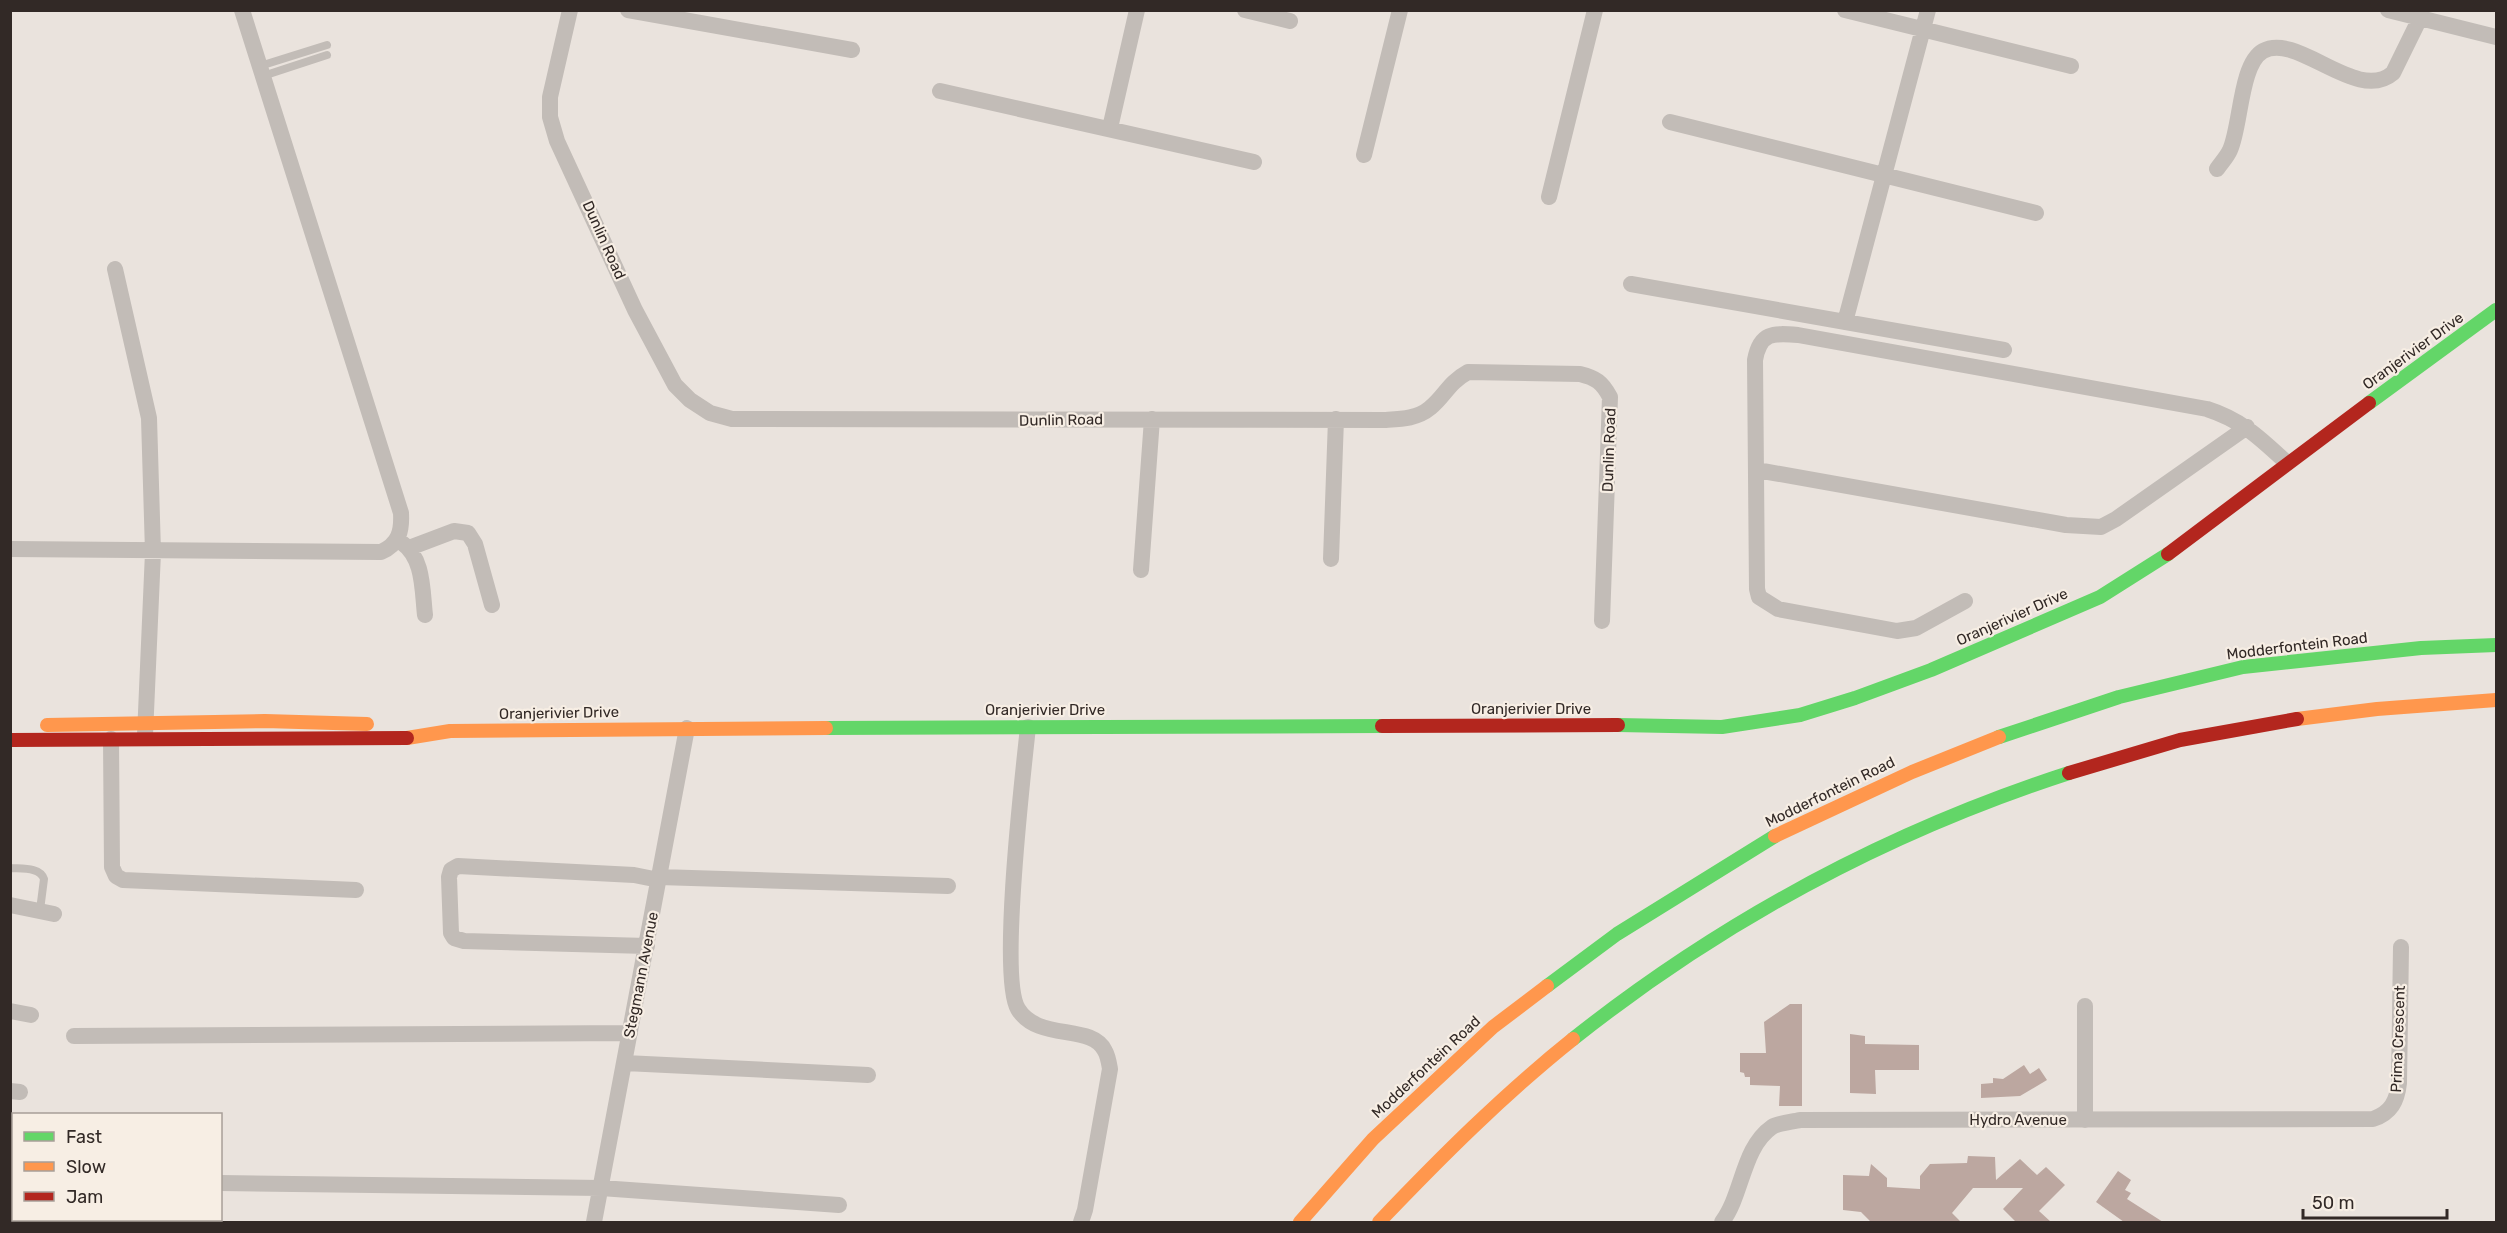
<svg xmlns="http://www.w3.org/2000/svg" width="2507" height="1233" viewBox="0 0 2507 1233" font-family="Rubik,sans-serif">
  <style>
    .building { fill: #bca7a0 }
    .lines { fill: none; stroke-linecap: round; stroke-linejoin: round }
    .lane { stroke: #c2bcb7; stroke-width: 8 }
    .street { stroke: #c2bcb7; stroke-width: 16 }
    .fast { stroke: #63d668; stroke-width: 14 }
    .slow { stroke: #ff974d; stroke-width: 14 }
    .jam { stroke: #b3261e; stroke-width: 14 }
    .labels { text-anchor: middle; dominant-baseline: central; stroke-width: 4.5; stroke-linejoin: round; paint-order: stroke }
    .street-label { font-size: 15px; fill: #322926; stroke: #f7eee4 }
  </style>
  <rect width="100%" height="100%" fill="#eae3dd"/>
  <!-- building -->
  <path class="building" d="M1790,1004H1802V1106H1779L1780,1086L1750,1085V1077H1745L1744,1073L1740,1072V1053H1766L1764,1022Z
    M1850,1034L1865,1036V1044L1919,1045V1070H1875L1876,1094L1850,1093Z
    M2024,1065L2030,1074L2039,1068L2047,1080L2020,1096L1981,1098V1084L1993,1083V1078L2003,1079Z
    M1968,1156L1995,1157L1996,1180L2020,1159L2037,1175L2046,1167L2065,1185L2039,1211L2051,1222H2016L2003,1209L2023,1188H1973L1952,1213L1961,1222H1871L1861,1212L1843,1210V1175L1869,1176L1871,1164L1887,1178V1187L1920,1189V1176L1930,1164L1967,1163Z
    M2118,1171L2131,1180L2125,1190L2131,1193L2127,1199L2163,1222H2124L2096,1202Z"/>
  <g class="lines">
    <!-- lane -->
    <path class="lane" d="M260,66L327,45
      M263,76L327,55
      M10,868C22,869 40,867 44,879L40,910"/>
    <!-- street -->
    <path class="street" d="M570,10L550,97V117L557,141L635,310L675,385L690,400L710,413L732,419L1384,420C1400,419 1417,419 1430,408C1445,396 1448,383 1468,372L1580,374C1596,378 1602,382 1610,397L1602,621
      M628,10L852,50
      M1245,10L1290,21
      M1845,10L2071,66
      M2388,10L2496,37
      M940,91L1254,162
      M1670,122L2036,213
      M1110,128L1137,10
      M1364,155L1400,10
      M2217,169C2221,163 2227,157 2230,150C2241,126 2240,64 2263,51C2298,32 2357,104 2393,73L2420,18
      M1549,197L1595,10
      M115,269L149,418L153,552L145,735
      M1631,284L2004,350
      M1845,322L1928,10
      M1757,470L2066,525L2101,527L2116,519L2247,427
      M401,542C424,558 422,589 425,615
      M409,548L454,531L468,533L475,544L492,605
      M10,549L381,552C399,544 402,531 401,513L242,10
      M1331,559L1336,419
      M1141,570L1152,419
      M1965,601L1916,628L1897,631L1778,609L1759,597L1757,589L1755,360C1760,332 1773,333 1798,335L2207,409C2242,420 2261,439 2287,463
      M1028,727C1023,774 999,978 1018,1009C1038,1042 1092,1023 1105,1051C1108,1056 1109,1063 1110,1069L1085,1210L1081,1222
      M111,739L112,867L116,876L123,880L356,890
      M659,877L948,886
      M10,905L54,914
      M647,946L464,941L454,938L451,933L449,877L451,870L458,866L634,875L659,880
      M10,1011L31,1015
      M74,1036L630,1033
      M625,1063L868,1075
      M10,1091L20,1092
      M2085,1120V1006
      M220,1183L601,1188L839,1205
      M594,1222L687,728
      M1722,1222C1743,1194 1742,1148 1772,1127C1779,1123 1792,1122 1800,1120L2373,1119C2391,1113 2397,1101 2399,1083L2401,947"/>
    <!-- fast -->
    <path class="fast" d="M2369,403L2496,310
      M1618,725L1722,727L1800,715L1855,698L1931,670L2100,597L2168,554
      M826,728L1382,726
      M1999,737L2119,697L2243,667L2421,648L2496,645
      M1547,986L1617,934L1775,836
      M1573,1039C1723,920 1887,832 2069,773"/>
    <!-- slow -->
    <path class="slow" d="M2297,719L2377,709L2496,700
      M47,725L265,721L367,724
      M407,738L450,731L826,728
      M1775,836L1912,772L1999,737
      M1300,1222L1373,1139L1493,1027L1547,986
      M1379,1222C1441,1157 1503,1095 1573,1039"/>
    <!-- jam -->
    <path class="jam" d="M2168,554L2369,403
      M1382,726L1618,725
      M10,740L407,738
      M2069,773L2180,740L2297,719"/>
  </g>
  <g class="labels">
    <!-- street labels -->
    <g class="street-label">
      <text transform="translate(604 240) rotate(66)">Dunlin Road</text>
      <text transform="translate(2413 351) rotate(-36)">Oranjerivier Drive</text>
      <text transform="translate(1061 420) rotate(-1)">Dunlin Road</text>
      <text transform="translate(1609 450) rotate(-88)">Dunlin Road</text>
      <text transform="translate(2012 617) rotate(-24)">Oranjerivier Drive</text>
      <text transform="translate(2297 646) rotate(-7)">Modderfontein Road</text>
      <text x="1531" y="709">Oranjerivier Drive</text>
      <text x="1045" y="710">Oranjerivier Drive</text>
      <text transform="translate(559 713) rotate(-1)">Oranjerivier Drive</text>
      <text transform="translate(1830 792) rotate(-26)">Modderfontein Road</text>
      <text transform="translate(641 975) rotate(-79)">Stegmann Avenue</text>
      <text transform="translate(2398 1039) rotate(-88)">Prima Crescent</text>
      <text transform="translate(1426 1067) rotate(-43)">Modderfontein Road</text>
      <text x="2018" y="1120">Hydro Avenue</text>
    </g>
  </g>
  <!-- border -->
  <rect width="2507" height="1233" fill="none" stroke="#322926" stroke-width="24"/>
  <!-- legend -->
  <rect x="12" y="1113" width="210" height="108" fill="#f7eee4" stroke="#a89f98" stroke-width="1.5"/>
  <rect x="24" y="1132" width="30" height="9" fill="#63d668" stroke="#a89f98" stroke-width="1.5"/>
  <text x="66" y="1143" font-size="18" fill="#322926">Fast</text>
  <rect x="24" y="1162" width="30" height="9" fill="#ff974d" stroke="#a89f98" stroke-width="1.5"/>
  <text x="66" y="1173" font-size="18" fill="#322926">Slow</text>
  <rect x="24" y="1192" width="30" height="9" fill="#b3261e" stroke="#a89f98" stroke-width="1.5"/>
  <text x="66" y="1203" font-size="18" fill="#322926">Jam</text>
  <!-- scale -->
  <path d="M2303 1209v9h144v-9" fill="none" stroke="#322926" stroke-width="3"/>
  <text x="2312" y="1209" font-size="18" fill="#322926" stroke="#f7eee4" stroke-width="4.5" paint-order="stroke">50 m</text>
</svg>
